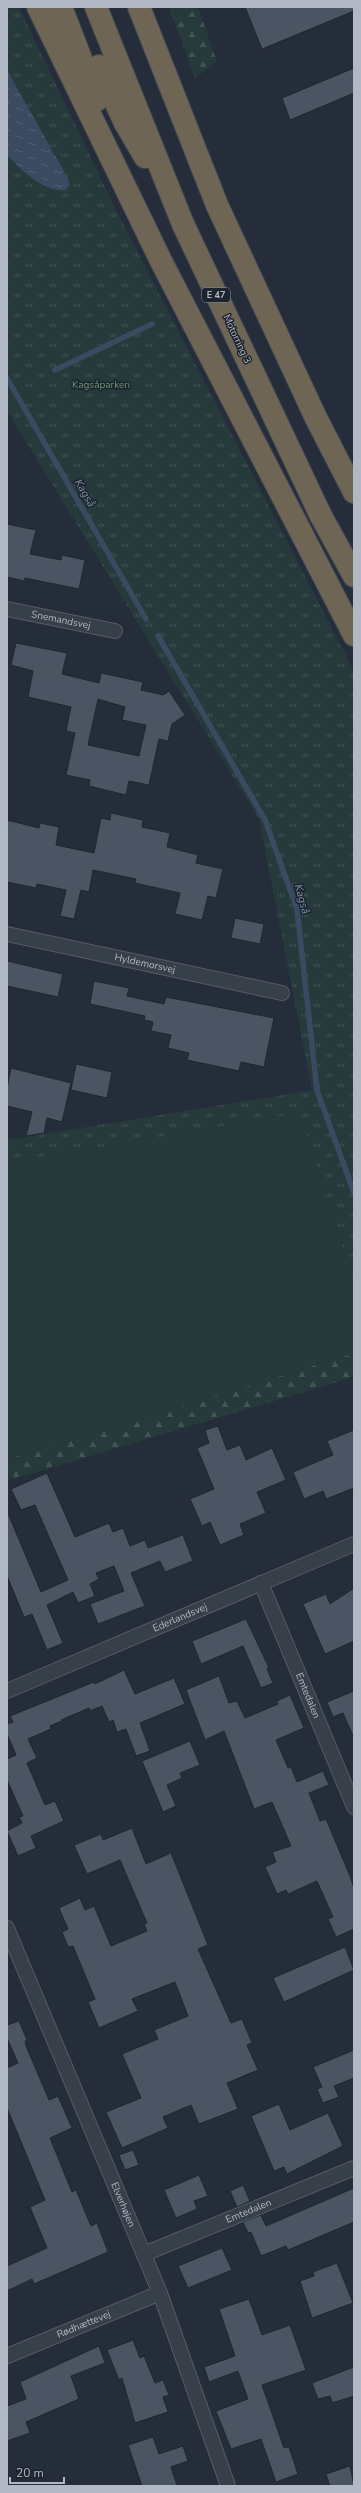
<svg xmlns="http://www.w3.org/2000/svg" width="361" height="2493" viewBox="0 0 361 2493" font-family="'Nunito Sans',sans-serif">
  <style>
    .forest { fill: url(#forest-firs) }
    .park { fill: url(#park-tufts) }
    .pitch { fill: #263a3b }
    .water { fill: url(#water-ripples) }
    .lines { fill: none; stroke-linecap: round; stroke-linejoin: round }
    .stream { stroke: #3a4a61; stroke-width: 5.5 }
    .building { fill: #4a5463; stroke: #1e2630; fill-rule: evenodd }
    .minor-casing { stroke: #555c67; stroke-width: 16 }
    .motorway-casing { stroke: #424954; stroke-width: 24 }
    .minor { stroke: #373f49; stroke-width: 14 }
    .motorway { stroke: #6f6555; stroke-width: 22 }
    .labels { text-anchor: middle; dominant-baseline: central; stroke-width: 3; stroke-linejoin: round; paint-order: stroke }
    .shield { fill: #1c242e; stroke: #858c98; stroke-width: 1 }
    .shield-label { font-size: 9px; font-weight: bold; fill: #b2b9c5 }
    .street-label { font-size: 10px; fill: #b2b9c5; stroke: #1c242e }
    .park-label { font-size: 10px; fill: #6b9575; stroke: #1c242e }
    .water-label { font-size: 11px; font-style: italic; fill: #7c90ab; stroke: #1c242e }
  </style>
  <defs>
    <pattern id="forest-firs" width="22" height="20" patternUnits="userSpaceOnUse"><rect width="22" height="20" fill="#263a3b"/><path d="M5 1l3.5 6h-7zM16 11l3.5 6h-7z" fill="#435456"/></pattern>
    <pattern id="park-tufts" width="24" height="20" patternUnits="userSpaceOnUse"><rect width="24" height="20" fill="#263a3b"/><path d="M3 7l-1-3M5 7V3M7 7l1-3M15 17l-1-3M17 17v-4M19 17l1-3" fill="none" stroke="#435456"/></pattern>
    <pattern id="water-ripples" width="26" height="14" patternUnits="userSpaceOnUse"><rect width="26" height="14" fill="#3a4a61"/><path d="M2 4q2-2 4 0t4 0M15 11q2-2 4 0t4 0" fill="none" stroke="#546276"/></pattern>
  </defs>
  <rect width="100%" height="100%" fill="#242d39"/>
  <!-- forest -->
  <path class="forest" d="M169,7H198L217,62L195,78Z
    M354,1353V1377L7,1481V1459L87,1436Z"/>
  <!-- park -->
  <path class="park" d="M7,7H19L116,210L354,671V1290L300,1113L7,1163V1140L312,1090L259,819L7,411Z"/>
  <!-- pitch -->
  <path class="pitch" d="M300,1113L354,1282V1353L87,1436L7,1459V1163Z"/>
  <!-- water -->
  <path class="water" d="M7,70L66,175L70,184L66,190C44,193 21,170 7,155Z"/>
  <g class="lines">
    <!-- stream -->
    <path class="stream" d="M55,370L152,324
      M7,378L146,619
      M158,636L265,820L297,909L317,1090L354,1193"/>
  </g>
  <!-- building -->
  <path class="building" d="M245,7H354V11L262,49Z
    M354,68V93L290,120L282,98Z
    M7,524L36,530L30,554L61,560L62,555L85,560L79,589L25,578L24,581L7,577Z
    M16,643L67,653L62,674L99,683L101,673L143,682L141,690L163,695L169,691L185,715L172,724L168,741L159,739L149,785L129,781L126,795L89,786L90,780L66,775L75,733L66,731L71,707L28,697L33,671L11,665ZM98,699L125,707L122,720L146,725L139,756L88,745Z
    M111,813L143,820L142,827L170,833L167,847L198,855L196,863L223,869L216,898L208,896L202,920L175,914L180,893L135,883L136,879L93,870L89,892L81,890L74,919L60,916L66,890L37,884L36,888L7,882V820L39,828L40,823L59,827L56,845L94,853L101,818L110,820Z
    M235,918L264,924L260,944L231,938Z
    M7,961L63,974L58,997L7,986Z
    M94,981L129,988L127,996L164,1004L166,997L274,1018L264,1067L241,1062L239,1071L187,1060L189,1053L168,1048L171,1035L151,1031L153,1022L144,1020L145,1016L90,1004Z
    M76,1064L112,1072L107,1098L71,1090Z
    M11,1068L71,1083L62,1122L47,1118L44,1133L26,1136L32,1112L7,1106V1088Z
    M218,1426L227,1450L240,1445L246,1460L272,1448L286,1480L257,1492L266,1513L240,1524L244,1535L220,1545L210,1522L202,1526L190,1499L214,1489L197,1448L209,1443L205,1430Z
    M354,1430V1488L326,1499L323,1491L304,1499L293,1472L333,1455L327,1441Z
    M47,1473L75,1537L109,1523L113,1532L123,1528L130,1546L145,1540L148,1548L183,1535L193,1561L165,1572L160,1561L131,1573L145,1606L98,1624L90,1604L124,1591L114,1566L96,1573L99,1579L90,1584L95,1596L78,1603L73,1592L47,1605L63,1643L47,1650L32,1614L24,1617L7,1576V1511L41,1592L68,1580L35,1505L21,1510L11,1489Z
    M354,1588V1641L325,1654L303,1604L326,1594L330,1604Z
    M246,1619L269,1668L267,1669L273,1683L261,1688L243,1646L201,1664L192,1641Z
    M124,1670L135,1694L174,1678L185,1704L140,1723L150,1751L136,1756L126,1729L117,1732L113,1720L109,1722L102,1706L90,1711L89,1708L61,1720L62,1721L50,1726L51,1729L28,1739L37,1758L27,1763L45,1805L55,1801L64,1821L31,1836L36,1848L18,1856L7,1831L22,1823L19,1817L23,1816L7,1780V1759L16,1755L7,1734V1724L13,1722L10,1716L94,1682L95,1684Z
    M219,1676L229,1703L237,1701L245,1718L278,1704L277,1701L290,1695L304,1728L276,1740L288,1768L291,1767L297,1782L323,1771L329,1785L309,1793L320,1821L326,1819L350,1876L354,1888V1929L336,1937L328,1919L333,1917L317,1881L288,1894L286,1890L277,1894L265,1867L276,1862L272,1852L291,1846L272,1802L254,1809L224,1731L205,1740L186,1690Z
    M354,1691V1738L343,1713L333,1717L327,1702Z
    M190,1741L200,1765L180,1773L182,1778L167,1785L176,1806L163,1812L142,1761Z
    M132,1828L146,1864L171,1853L208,1945L198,1949L231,2023L242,2019L252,2043L247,2045L258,2070L227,2083L238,2109L199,2124L191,2105L163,2117L168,2128L122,2148L106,2112L141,2098L122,2054L158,2039L154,2030L188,2016L175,1982L132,1999L138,2011L99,2028L88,2002L95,1999L73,1946L68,1947L62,1932L68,1929L59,1908L80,1898L85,1910L94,1906L111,1946L147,1931L144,1924L147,1923L120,1860L87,1874L74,1845L101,1834L103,1840Z
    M345,1947L354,1970L284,2002L273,1978Z
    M19,2021L27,2040L25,2041L26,2046L49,2100L58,2096L72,2128L50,2138L72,2192L76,2190L91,2226L97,2223L108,2252L34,2284L32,2279L7,2291V2266L47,2248L30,2207L45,2200L7,2108V2068L18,2063L7,2038V2025Z
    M354,2050V2078L334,2086L339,2097L323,2103L317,2089L322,2087L313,2067Z
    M279,2104L290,2130L328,2113L343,2146L287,2174L284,2167L274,2171L251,2116Z
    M133,2150L139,2165L125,2170L119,2155Z
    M199,2175L208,2196L194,2201L197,2209L176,2218L164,2190Z
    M243,2185L250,2201L237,2207L230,2191Z
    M354,2188V2222L288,2250L286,2246L261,2256L251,2232L248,2233L243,2222L261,2215L266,2226Z
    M222,2248L232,2270L188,2288L178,2266Z
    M337,2263L353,2303L312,2318L300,2281L314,2276L313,2272Z
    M249,2299L262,2335L290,2325L306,2370L262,2385L284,2448L289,2447L298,2474L276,2482L261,2439L231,2449L216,2411L248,2399L238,2371L209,2382L204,2367L235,2356L219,2309Z
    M133,2340L140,2358L144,2356L155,2383L163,2380L169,2395L163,2397L168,2412L135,2423L122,2378L119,2380L107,2350Z
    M99,2346L105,2363L71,2376L79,2399L26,2422L30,2433L7,2441V2406L26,2399L20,2382Z
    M354,2367V2396L335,2402H332L330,2396L318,2399L312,2383Z
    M153,2437L159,2454L183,2446L188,2461L171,2467L177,2486H142L128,2445Z
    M350,2466L354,2486H330L326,2474Z"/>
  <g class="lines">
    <!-- minor casing -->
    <g class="minor-casing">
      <g id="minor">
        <path id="s1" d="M7,609L115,631"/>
        <path id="s2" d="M7,934L282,993"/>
        <path id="s3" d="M261,1583L354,1807"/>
        <path id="s4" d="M7,1691L354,1544"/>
        <path id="s5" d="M7,1928L160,2293L228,2486"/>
        <path id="s6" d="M144,2254L354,2168"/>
        <path id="s7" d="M7,2356L160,2293"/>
      </g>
    </g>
    <!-- motorway casing -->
    <g class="motorway-casing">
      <path id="motorway" d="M38,7L161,261L354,635
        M61,7L97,100
        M96,7L183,224L321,516L354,576
        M139,7L217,205L316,418L354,492
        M99,66L125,123L145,157"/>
    </g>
    <!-- minor -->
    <use href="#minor" class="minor"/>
    <!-- motorway -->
    <use href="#motorway" class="motorway"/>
  </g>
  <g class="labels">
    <!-- shield labels -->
    <rect class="shield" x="202" y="288" width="28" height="14" rx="3"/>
    <g class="shield-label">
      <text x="216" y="295">E 47</text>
    </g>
    <!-- street labels -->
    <g class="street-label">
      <text transform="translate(237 339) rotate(65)">Motorring 3</text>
      <text stroke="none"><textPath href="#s1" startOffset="55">Snemandsvej</textPath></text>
      <text stroke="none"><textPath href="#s2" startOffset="141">Hyldemorsvej</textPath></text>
      <text stroke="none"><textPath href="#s4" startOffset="188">Ederlandsvej</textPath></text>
      <text stroke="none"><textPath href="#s3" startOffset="122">Emtedalen</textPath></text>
      <text stroke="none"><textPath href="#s5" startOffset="300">Elverhøjen</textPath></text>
      <text stroke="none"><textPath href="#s6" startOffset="113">Emtedalen</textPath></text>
      <text stroke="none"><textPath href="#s7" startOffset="83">Rødhættevej</textPath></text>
    </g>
    <!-- park labels -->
    <g class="park-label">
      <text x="101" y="385">Kagsåparken</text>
    </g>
    <!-- water labels -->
    <g class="water-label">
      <text transform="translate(85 493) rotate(60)">Kagså</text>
      <text transform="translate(302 899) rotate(75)">Kagså</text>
    </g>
  </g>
  <!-- border -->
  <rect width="361" height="2493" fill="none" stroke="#b2b9c5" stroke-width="16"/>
  <!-- scale -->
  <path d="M10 2477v6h54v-6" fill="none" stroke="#b2b9c5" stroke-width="2"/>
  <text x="16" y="2477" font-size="12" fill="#b2b9c5" stroke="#1c242e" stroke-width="3" paint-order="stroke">20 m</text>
</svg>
